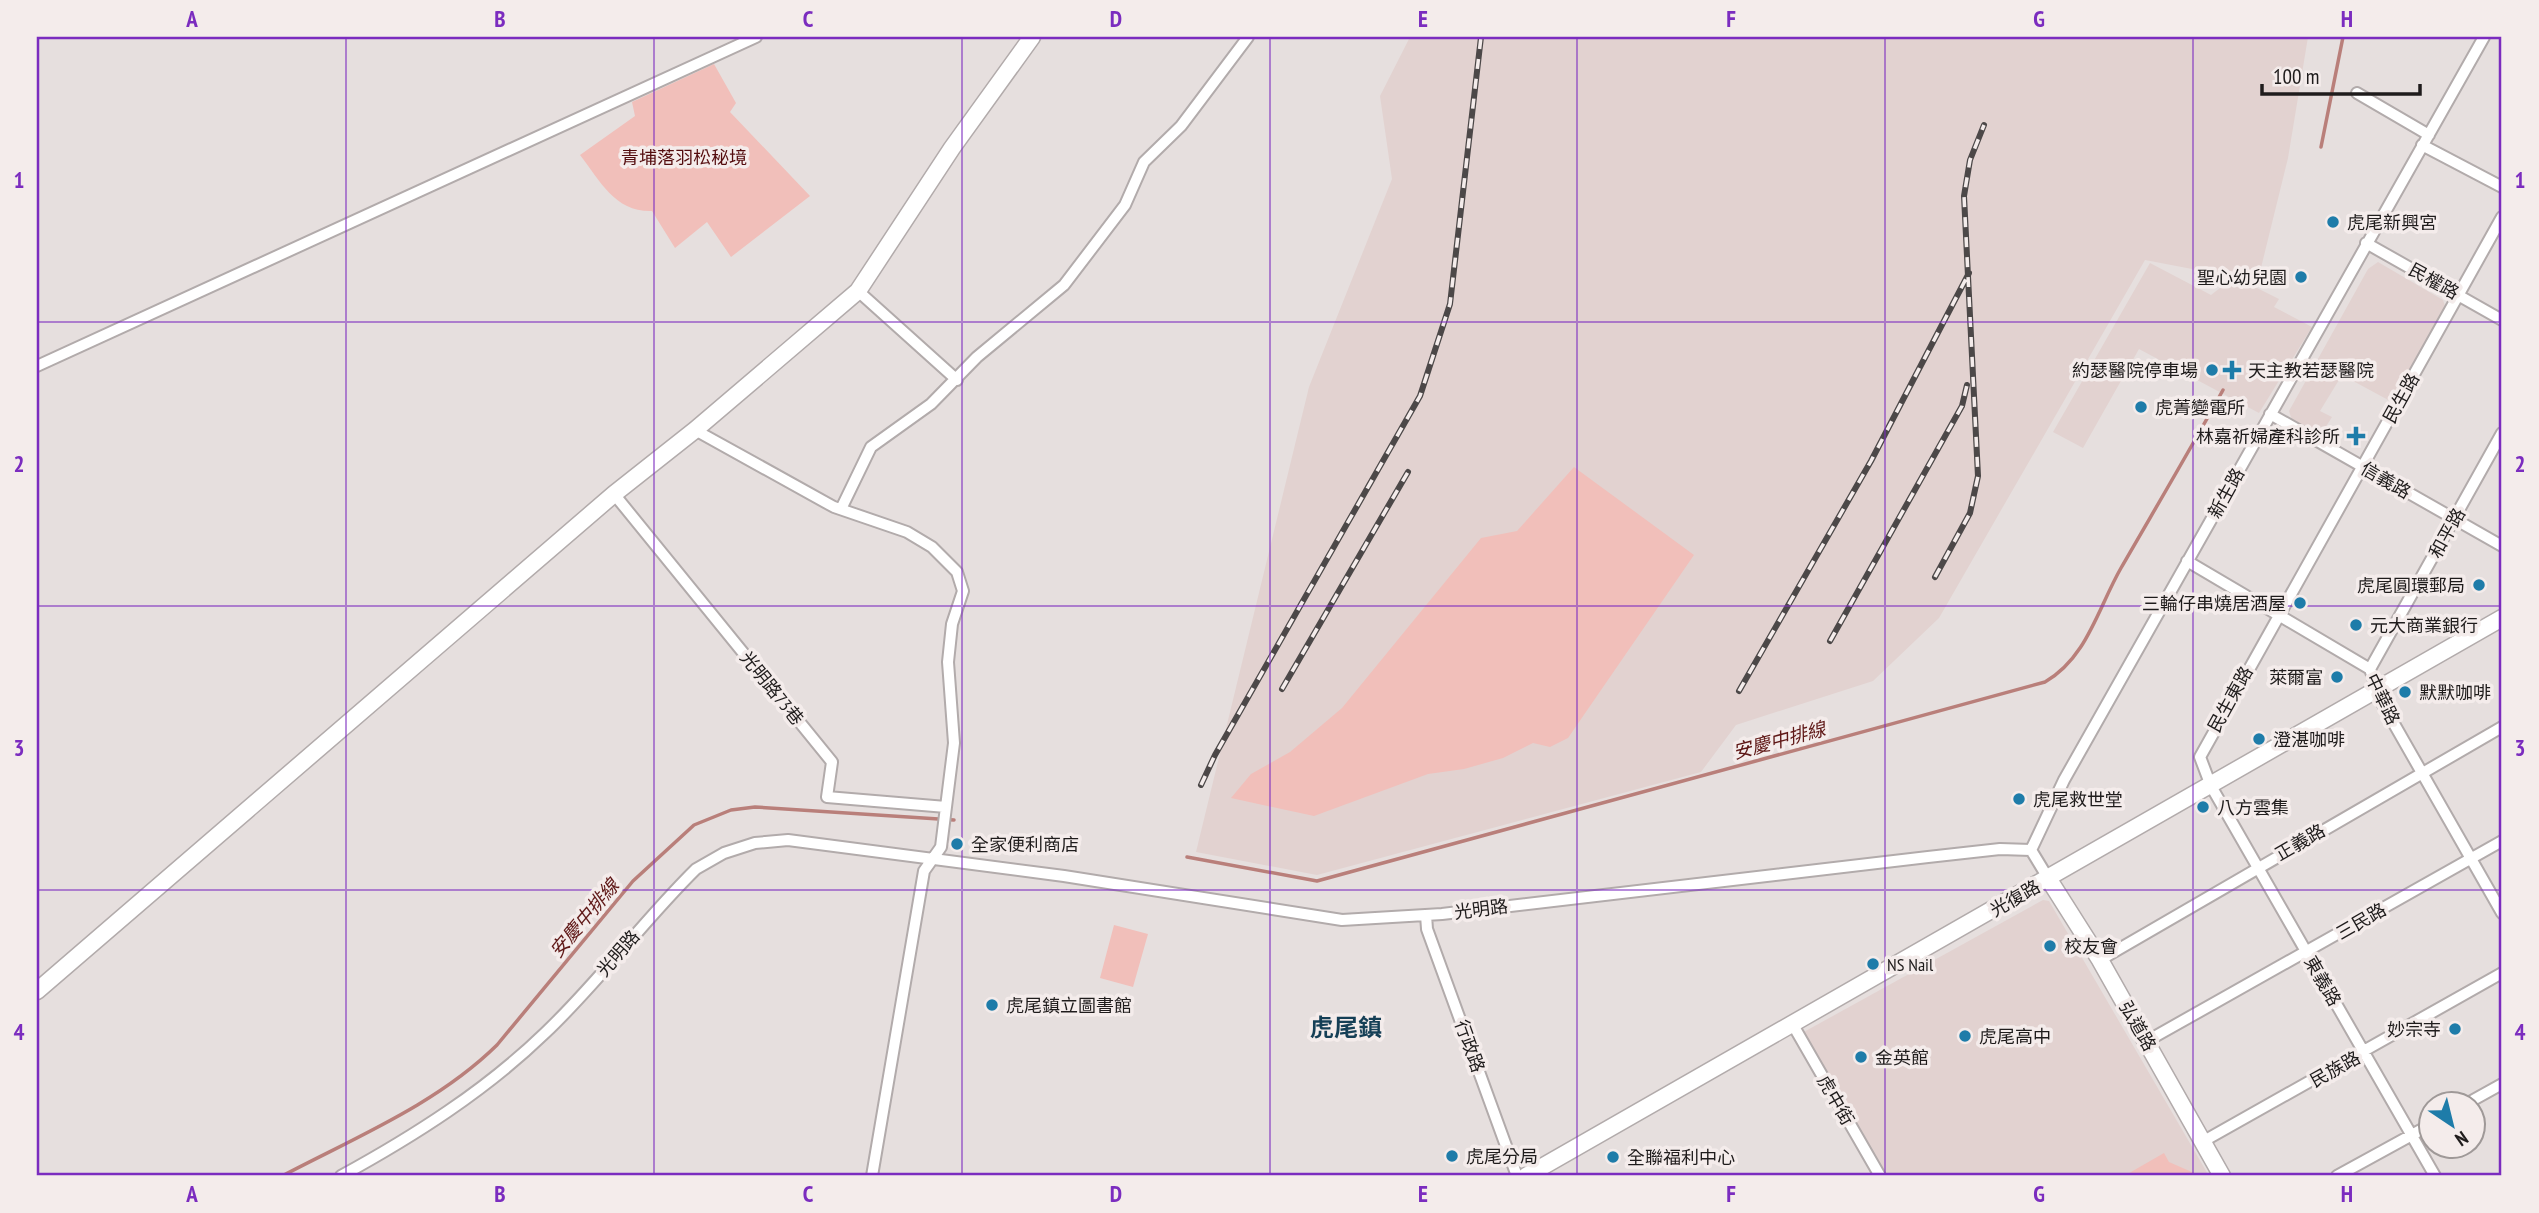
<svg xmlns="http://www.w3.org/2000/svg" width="2539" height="1213" viewBox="0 0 2539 1213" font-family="'PT Sans Narrow','Noto Sans TC',sans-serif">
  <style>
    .built { fill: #e2d2d0 }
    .green { fill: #f1bfba }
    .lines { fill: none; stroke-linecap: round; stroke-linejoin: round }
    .stream { stroke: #b97f7a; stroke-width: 3.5 }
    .street-casing { stroke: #b2abab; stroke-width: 14 }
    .secondary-casing { stroke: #b2abab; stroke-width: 19 }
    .street { stroke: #fff; stroke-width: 10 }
    .secondary { stroke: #fff; stroke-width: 16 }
    .rail-casing { stroke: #4c4848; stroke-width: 6 }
    .rail { stroke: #f4eceb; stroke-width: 3.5; stroke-dasharray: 10; stroke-linecap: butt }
    .grid { fill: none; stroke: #7b2cbf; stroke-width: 2; stroke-opacity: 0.55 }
    .poi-dot { fill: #1e7ca9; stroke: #f4eceb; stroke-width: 2.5 }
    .labels { text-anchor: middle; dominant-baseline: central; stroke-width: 7; stroke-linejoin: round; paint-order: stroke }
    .park-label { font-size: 18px; fill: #540c0e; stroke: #f4eceb }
    .poi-label { font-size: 18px; fill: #1f1c1c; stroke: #f4eceb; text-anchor: start }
    .street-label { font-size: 18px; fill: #1f1c1c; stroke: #f4eceb }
    .water-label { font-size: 19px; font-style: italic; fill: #5f1817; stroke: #f4eceb }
    .district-label { font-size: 24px; font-weight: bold; fill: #153f56; stroke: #f4eceb }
    .neatline { fill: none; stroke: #7b2cbf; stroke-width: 2.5 }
    .grid-label { font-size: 23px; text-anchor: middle; font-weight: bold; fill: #7b2cbf }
  </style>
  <rect width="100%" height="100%" fill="#e6dfde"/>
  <!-- built -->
  <path class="built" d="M1410,37H2308L2288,158L2258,280L2235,277L2279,299L2274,307L2312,327L2259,413L2139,349L2083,448L2053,432L2150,263L2211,295L2234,277L2145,260L1939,618L1873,681L1736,725L1701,772L1317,875L1196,852L1309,387L1392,179L1380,96Z
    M2378,262L2443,300L2446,309L2392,402L2342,375L2320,411L2332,417L2320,436L2292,420L2289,411L2368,269Z
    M2043,900L2049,901L2209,1176H1887L1802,1033Z"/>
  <!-- green -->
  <path class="green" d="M714,64L736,103L730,112L810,196L731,257L707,222L675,248L652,211C615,212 601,182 580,155L635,116L632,102Z
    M1574,467L1694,555L1568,738L1550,747L1533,743L1503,758L1464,769L1428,774L1314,816L1231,798L1251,774L1290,752L1342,708L1481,538L1517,531Z
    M1114,925L1148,934L1133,987L1100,978Z
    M2164,1153L2169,1162L2201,1176H2124Z"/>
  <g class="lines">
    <!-- stream -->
    <path class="stream" d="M2321,147L2343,37
      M1187,857L1317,881L2045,682C2087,658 2098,608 2121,568C2155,509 2190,450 2223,390
      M282,1176C356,1137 437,1104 497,1045L633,881L694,825L731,810L755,807L954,820"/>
    <!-- street casing -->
    <g class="street-casing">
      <path id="street" d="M2357,93L2429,135
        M2422,145L2502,187
        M2366,243L2502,320
        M858,291L957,380
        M37,366L756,37
        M2270,414L2502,546
        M695,430L834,507L907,532L932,547L957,572L963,591L952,624L948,662L954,743L941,847L924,871L872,1176
        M614,494L832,762L827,797L946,807
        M841,509L871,447L931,404L977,357L1064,285L1125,205L1144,162L1181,126L1248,37
        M2187,561L2370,669L2381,701L2502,913
        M2370,669L2502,433
        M2048,878L2031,850L2064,780L2484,37
        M1426,915L1427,929L1517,1176
        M2100,960L2502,727
        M1793,1025L1880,1176
        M2147,1041L2502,841
        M2466,1104L2502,1084
        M2202,1142L2502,973
        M341,1176C414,1136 485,1091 545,1033C599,982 643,921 696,869L724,853L755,843L788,840L1064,876L1342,920L1442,914L1928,857L2000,849L2031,850
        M2337,1176L2430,1125
        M2435,1176L2211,786L2200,757L2502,217"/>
    </g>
    <!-- secondary casing -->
    <g class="secondary-casing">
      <path id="secondary" d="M2048,878L2100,960L2222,1176
        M37,991L614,494L695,430L858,291L952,148L1032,37
        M1526,1176L2502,618"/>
    </g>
    <!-- street -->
    <use href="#street" class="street"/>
    <!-- secondary -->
    <use href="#secondary" class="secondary"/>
    <!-- rail casing -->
    <g class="rail-casing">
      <path id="rail" d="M1935,577L1970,513L1978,476L1964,196L1970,160L1984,125
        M1830,641L1962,406L1967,385
        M1282,689L1408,472
        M1739,691L1871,461L1969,273
        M1201,785L1215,755L1420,396L1450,304L1481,37"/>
    </g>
    <!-- rail -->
    <use href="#rail" class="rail"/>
  </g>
  <!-- grid -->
  <path class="grid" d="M346,37V1176M654,37V1176M962,37V1176M1270,37V1176M1577,37V1176M1885,37V1176M2193,37V1176M37,322H2502M37,606H2502M37,890H2502"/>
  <!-- markers -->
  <g class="poi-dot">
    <circle cx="2333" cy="222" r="7"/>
    <circle cx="2301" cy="277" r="7"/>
    <circle cx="2212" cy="370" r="7"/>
    <path d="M2228.5 359.5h7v7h7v7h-7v7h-7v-7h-7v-7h7z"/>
    <circle cx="2141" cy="407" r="7"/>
    <path d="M2352.5 425.5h7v7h7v7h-7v7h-7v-7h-7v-7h7z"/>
    <circle cx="2479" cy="585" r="7"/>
    <circle cx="2300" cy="603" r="7"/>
    <circle cx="2356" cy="625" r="7"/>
    <circle cx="2337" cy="677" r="7"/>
    <circle cx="2405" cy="692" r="7"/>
    <circle cx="2259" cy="739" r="7"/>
    <circle cx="2019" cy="799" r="7"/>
    <circle cx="2203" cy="807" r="7"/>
    <circle cx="957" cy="844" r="7"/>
    <circle cx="2050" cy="946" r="7"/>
    <circle cx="1873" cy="964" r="7"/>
    <circle cx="992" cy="1005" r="7"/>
    <circle cx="2455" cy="1029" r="7"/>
    <circle cx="1965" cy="1036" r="7"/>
    <circle cx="1861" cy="1057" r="7"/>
    <circle cx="1452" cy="1156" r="7"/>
    <circle cx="1613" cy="1157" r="7"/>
  </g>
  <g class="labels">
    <!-- park labels -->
    <g class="park-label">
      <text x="684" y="157">青埔落羽松秘境</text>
    </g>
    <!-- poi labels -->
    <g class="poi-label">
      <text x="2347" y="222">虎尾新興宮</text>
      <text x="2287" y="277" text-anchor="end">聖心幼兒園</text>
      <text x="2198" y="370" text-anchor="end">約瑟醫院停車場</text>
      <text x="2248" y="370">天主教若瑟醫院</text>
      <text x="2155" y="407">虎菁變電所</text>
      <text x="2340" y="436" text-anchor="end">林嘉祈婦產科診所</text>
      <text x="2465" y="585" text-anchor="end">虎尾圓環郵局</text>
      <text x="2286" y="603" text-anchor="end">三輪仔串燒居酒屋</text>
      <text x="2370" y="625">元大商業銀行</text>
      <text x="2323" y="677" text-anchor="end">萊爾富</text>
      <text x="2419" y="692">默默咖啡</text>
      <text x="2273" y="739">澄湛咖啡</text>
      <text x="2033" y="799">虎尾救世堂</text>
      <text x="2217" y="807">八方雲集</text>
      <text x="971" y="844">全家便利商店</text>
      <text x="2064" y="946">校友會</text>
      <text x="1887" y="964">NS Nail</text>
      <text x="1006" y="1005">虎尾鎮立圖書館</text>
      <text x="2441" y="1029" text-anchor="end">妙宗寺</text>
      <text x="1979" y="1036">虎尾高中</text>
      <text x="1875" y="1057">金英館</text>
      <text x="1466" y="1156">虎尾分局</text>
      <text x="1627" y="1157">全聯福利中心</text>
    </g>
    <!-- street labels -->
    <g class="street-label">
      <text transform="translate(2434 281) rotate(29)">民權路</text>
      <text transform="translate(2401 398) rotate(-61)">民生路</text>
      <text transform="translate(2386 480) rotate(30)">信義路</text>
      <text transform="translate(2226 493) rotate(-61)">新生路</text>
      <text transform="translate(2447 533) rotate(-61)">和平路</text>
      <text transform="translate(772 688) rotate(51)">光明路73巷</text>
      <text transform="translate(2230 699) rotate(-61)">民生東路</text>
      <text transform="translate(2383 699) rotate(64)">中華路</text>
      <text transform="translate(2300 842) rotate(-30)">正義路</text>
      <text transform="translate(2015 898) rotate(-30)">光復路</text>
      <text transform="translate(1481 909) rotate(-7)">光明路</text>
      <text transform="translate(2361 921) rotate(-30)">三民路</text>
      <text transform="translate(618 953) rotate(-49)">光明路</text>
      <text transform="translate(2323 981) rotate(60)">東義路</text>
      <text transform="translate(2138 1026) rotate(60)">弘道路</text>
      <text transform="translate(1470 1046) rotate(70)">行政路</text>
      <text transform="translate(2335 1069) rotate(-29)">民族路</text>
      <text transform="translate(1836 1100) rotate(60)">虎中街</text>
    </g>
    <!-- water labels -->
    <g class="water-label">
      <text transform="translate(1779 740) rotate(-15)">安慶中排線</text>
      <text transform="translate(584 918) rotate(-50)">安慶中排線</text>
    </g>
    <!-- district labels -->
    <g class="district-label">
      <text x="1346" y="1027">虎尾鎮</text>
    </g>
  </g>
  <!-- border -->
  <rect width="2539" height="1213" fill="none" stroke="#f4eceb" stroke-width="77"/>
  <!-- north arrow -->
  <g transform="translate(2452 1125) rotate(145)"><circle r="33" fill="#f4eceb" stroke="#9f9998" stroke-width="2"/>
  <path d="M0-5L12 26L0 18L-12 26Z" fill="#1e7ca9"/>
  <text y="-10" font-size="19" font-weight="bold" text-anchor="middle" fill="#1f1c1c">N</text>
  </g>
  <!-- scale -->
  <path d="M2262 84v10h158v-10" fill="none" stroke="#1f1c1c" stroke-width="3.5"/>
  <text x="2273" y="84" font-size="21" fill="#1f1c1c" stroke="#f4eceb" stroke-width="5" paint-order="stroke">100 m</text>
  <rect x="38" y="38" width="2462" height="1136" class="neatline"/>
  <g class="grid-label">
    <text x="192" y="27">A</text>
    <text x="500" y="27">B</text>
    <text x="808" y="27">C</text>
    <text x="1116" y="27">D</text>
    <text x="1423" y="27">E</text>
    <text x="1731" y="27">F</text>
    <text x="2039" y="27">G</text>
    <text x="2347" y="27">H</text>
    <text x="19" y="188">1</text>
    <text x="2520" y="188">1</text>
    <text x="19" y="472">2</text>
    <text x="2520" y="472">2</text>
    <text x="19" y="756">3</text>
    <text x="2520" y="756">3</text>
    <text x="19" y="1040">4</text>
    <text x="2520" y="1040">4</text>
    <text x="192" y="1202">A</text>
    <text x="500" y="1202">B</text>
    <text x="808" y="1202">C</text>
    <text x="1116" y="1202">D</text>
    <text x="1423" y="1202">E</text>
    <text x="1731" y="1202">F</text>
    <text x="2039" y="1202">G</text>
    <text x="2347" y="1202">H</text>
  </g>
</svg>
